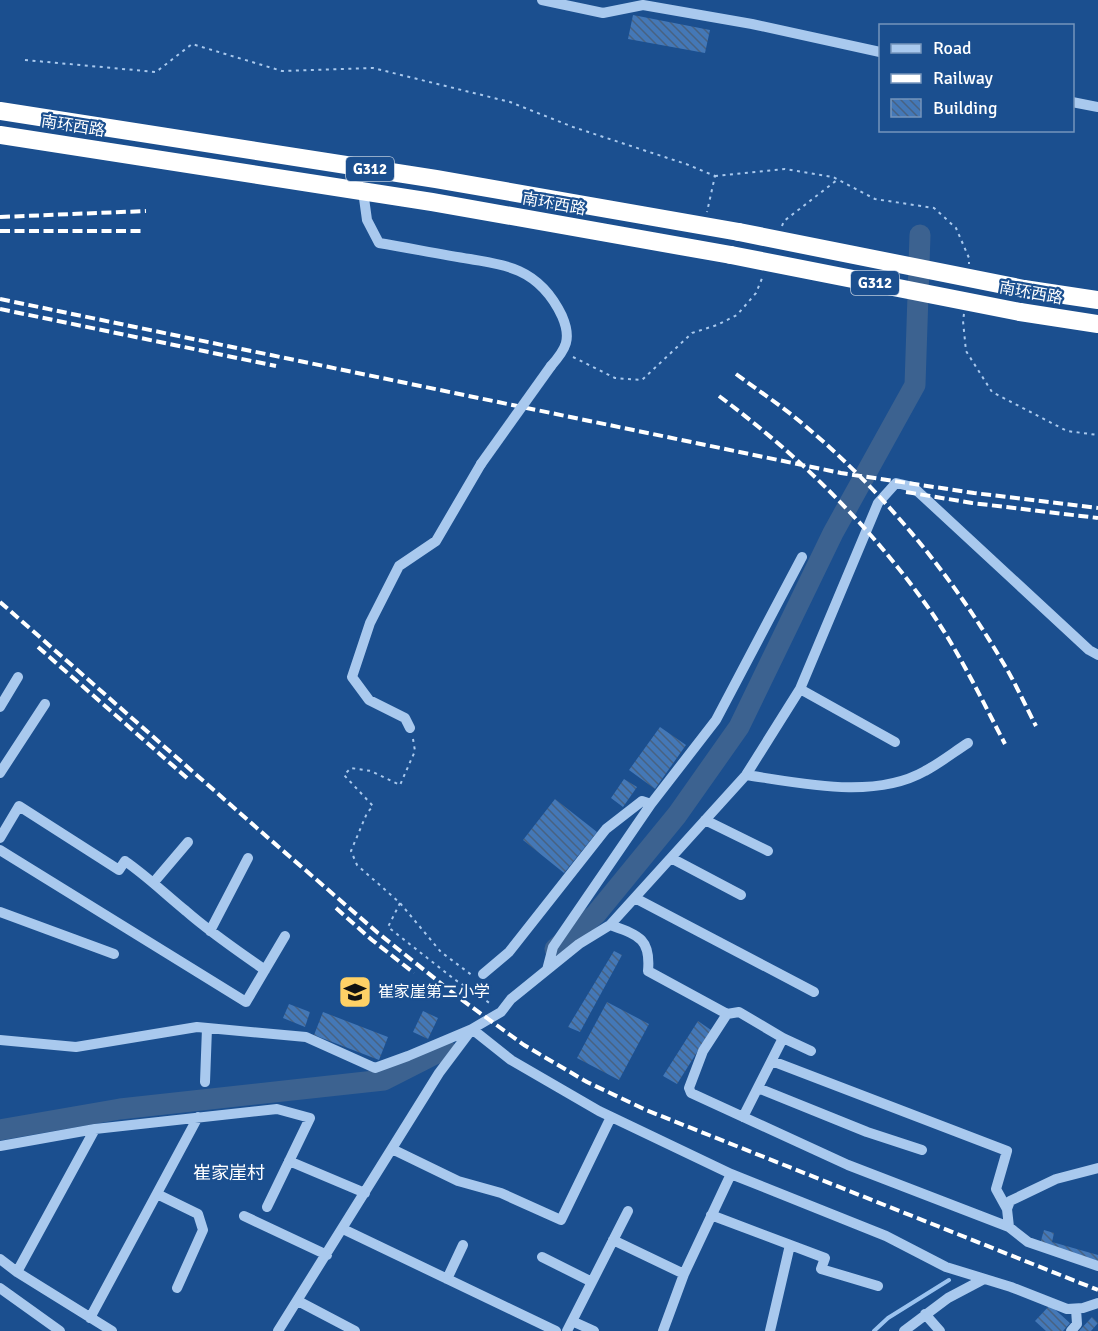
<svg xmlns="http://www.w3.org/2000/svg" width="1098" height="1331" viewBox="0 0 1098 1331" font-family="Signika,'Noto Sans SC',sans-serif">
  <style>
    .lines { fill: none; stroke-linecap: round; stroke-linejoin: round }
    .stream { stroke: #9cc4f0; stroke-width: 4 }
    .river { stroke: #3c6290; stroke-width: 21 }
    .building { fill: url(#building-back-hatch) }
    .path { stroke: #a9c9ee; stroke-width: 2; stroke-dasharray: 3 4.5; stroke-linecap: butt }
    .minor { stroke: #a9c9ee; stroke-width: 10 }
    .highway { stroke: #fff; stroke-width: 18 }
    .rail { stroke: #fff; stroke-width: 4; stroke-dasharray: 10 4.5; stroke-linecap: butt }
    .minor-bridge { stroke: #a9c9ee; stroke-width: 10 }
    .highway-bridge { stroke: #fff; stroke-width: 18 }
    .labels { text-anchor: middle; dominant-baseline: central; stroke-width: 4.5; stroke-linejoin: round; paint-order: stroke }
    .shield { fill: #1b4f8f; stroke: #bbcadd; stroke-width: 1.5 }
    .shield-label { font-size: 15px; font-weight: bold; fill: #fff }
    .street-label { font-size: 16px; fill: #fff; stroke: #1b4f8f }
    .poi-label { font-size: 16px; fill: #fff; stroke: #1b4f8f; text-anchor: start }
    .neighbourhood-label { font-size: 18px; fill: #fff; stroke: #1b4f8f }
  </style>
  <defs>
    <pattern id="building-back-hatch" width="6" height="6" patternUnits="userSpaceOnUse" patternTransform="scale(1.5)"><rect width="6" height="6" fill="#4478b7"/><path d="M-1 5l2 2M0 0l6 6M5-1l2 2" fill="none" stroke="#486282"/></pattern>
  </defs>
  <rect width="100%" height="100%" fill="#1b4f8f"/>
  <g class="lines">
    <!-- stream -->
    <path class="stream" d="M874,1331L888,1318L949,1280"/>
    <!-- river -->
    <path class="river" d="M555,949L596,914L677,815L739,727L833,533L915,385L920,235
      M0,1130L120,1109L384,1080L445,1049"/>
  </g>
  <!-- building -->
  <path class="building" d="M633,15L710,30L705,53L628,39Z
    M660,727L686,745L655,789L629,770Z
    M624,779L637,787L623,807L611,798Z
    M555,799L597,832L564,873L523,840Z
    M614,951L622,955L580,1032L568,1027Z
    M607,1002L649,1024L619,1080L577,1058Z
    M289,1004L310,1012L305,1027L283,1018Z
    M423,1011L438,1018L428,1039L413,1032Z
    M323,1012L388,1037L379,1060L314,1035Z
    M698,1021L711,1030L677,1084L663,1076Z
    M1044,1230L1054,1233L1052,1242L1098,1255V1261L1040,1244Z
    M1050,1305L1070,1323L1063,1331H1046L1035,1321Z
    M1092,1317L1098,1323L1091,1331H1079Z"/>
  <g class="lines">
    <!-- path -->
    <path class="path" d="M25,60L156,72L192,44L282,71L373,68L510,102L573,127L686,164L715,176L707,212
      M715,176L785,169L833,177L875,199L934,208L956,228L969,258V264
      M782,226L784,221L837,180
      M964,314L963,321L966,351L992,392L1067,431L1098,435
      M573,357L615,378L642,380L692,333L717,325L737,315L756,293L763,276
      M413,739L415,751L400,785L371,771L351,768L344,775L373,806L367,813L351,851L357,865L400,903L441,952L473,976
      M400,903L388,927L454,979L491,1004"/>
    <!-- minor -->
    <path class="minor" d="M542,0L603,13L643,5L752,24L880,52
      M1072,102L1098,107
      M363,191L367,220L379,243C409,248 439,254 470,259C486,262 504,264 519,271C539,280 553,297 562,316C572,339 566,349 551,366
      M800,689L895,742
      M0,707L18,677
      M410,728L405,718L369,700L352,677L370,623L399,566L436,541L481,464
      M0,773L45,704
      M746,775C801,783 874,800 925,771C940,763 954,752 968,743
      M705,820L768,851
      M0,838L19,806L119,870L125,861C148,877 165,894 186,911C211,933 238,951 265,970
      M0,850L246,1002L285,936
      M671,858L741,895
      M154,882L188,842
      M635,898L814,992
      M0,912L114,954
      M610,925C638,935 651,938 648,971L727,1014L703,1051L689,1088L691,1093L848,1165L1009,1227
      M210,931L248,858
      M547,970L553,947L651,804L716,720L802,557
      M483,974L509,952L606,829L642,801L651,804
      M727,1014L739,1012L783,1038L811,1051
      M0,1040L76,1047L197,1027L306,1037L375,1068L408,1056L472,1029L511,1060L599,1111L731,1174L886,1236L946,1267L1011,1287L1067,1309L1083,1308L1098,1303
      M772,1061L1007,1151L996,1189L1007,1209
      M205,1082L207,1028
      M758,1088L867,1132L922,1150
      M743,1117L783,1038
      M0,1146L95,1129L277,1109L310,1118L267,1207
      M392,1149L458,1181L501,1193L561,1220L611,1117
      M289,1161L365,1193
      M1098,1168L1056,1179L1010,1201L1007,1209L1009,1227L1028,1242L1098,1266
      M157,1194L198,1214L203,1230L177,1288
      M711,1215L825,1258L821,1269L878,1286
      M244,1216L327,1255
      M343,1229L556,1331
      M613,1240L684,1274
      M542,1257L592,1282
      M0,1259L17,1272L112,1331
      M17,1272L95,1129
      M447,1279L463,1245
      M0,1288L60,1331
      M298,1301L355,1331
      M925,1314L940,1331
      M90,1318L198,1117
      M572,1321L594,1331
      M278,1331L439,1073L472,1029L501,1012L511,999L579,944L610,925L746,775L800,689L878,503L896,483L913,487L1089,650L1098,655
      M567,1331L628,1211
      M663,1331L684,1274L731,1174
      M770,1331L790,1245
      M904,1331L948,1298L984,1279
      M1071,1331L1077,1324L1076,1309"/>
    <!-- highway -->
    <path class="highway" d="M0,111L436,179L739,232
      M0,135L432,202L731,255
      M1024,289L1098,300
      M1020,312L1098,324"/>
    <!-- rail -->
    <path class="rail" d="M0,217L146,211
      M0,231H142
      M0,299L841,473L974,493L1098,508
      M0,309L276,366
      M736,374C755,388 774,401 792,415C875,482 948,569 1002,661C1015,682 1025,705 1036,726
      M719,396C801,457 873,529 932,613C960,654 982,700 1005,744
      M906,492L972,503L1098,518
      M0,602L266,836L378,933L458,997L524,1045L587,1082L646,1110L1098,1290
      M38,647L187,778
      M336,908L372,940L414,973"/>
    <!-- minor-bridge -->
    <path class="minor-bridge" d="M481,464L551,366"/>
    <!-- highway-bridge -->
    <path class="highway-bridge" d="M739,232L1024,289
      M731,255L1020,312"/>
  </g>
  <!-- icons -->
  <defs>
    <g id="school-square" transform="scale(1.725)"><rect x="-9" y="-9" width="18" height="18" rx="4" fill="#ffd166" stroke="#1b4f8f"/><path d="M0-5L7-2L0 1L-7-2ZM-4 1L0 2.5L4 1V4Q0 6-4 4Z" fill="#111"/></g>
  </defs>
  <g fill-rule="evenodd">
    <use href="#school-square" x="355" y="992"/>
  </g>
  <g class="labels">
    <!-- shield labels -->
    <g class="shield">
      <rect x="346" y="157" width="48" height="24" rx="4.5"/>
      <rect x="851" y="271" width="48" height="24" rx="4.5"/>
    </g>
    <g class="shield-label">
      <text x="370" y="169">G312</text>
      <text x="875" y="283">G312</text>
    </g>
    <!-- street labels -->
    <g class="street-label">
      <text transform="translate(73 126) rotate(9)">南环西路</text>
      <text transform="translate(554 204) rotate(10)">南环西路</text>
      <text transform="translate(1031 293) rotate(10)">南环西路</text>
    </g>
    <!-- poi labels -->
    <g class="poi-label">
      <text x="378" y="992">崔家崖第二小学</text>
    </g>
    <!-- neighbourhood labels -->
    <g class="neighbourhood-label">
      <text x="229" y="1173">崔家崖村</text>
    </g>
  </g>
  <!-- legend -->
  <rect x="879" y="24" width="195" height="108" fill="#1b4f8f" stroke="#7695bc" stroke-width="1.5"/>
  <rect x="891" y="44" width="30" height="9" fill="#a9c9ee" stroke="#7695bc" stroke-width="1.5"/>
  <text x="933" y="54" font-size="18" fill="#ffffff">Road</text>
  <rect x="891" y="74" width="30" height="9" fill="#ffffff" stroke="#7695bc" stroke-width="1.5"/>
  <text x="933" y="84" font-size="18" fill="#ffffff">Railway</text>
  <rect x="891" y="99" width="30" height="18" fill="url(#building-back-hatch)" stroke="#7695bc" stroke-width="1.5"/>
  <text x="933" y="114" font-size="18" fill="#ffffff">Building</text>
</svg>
